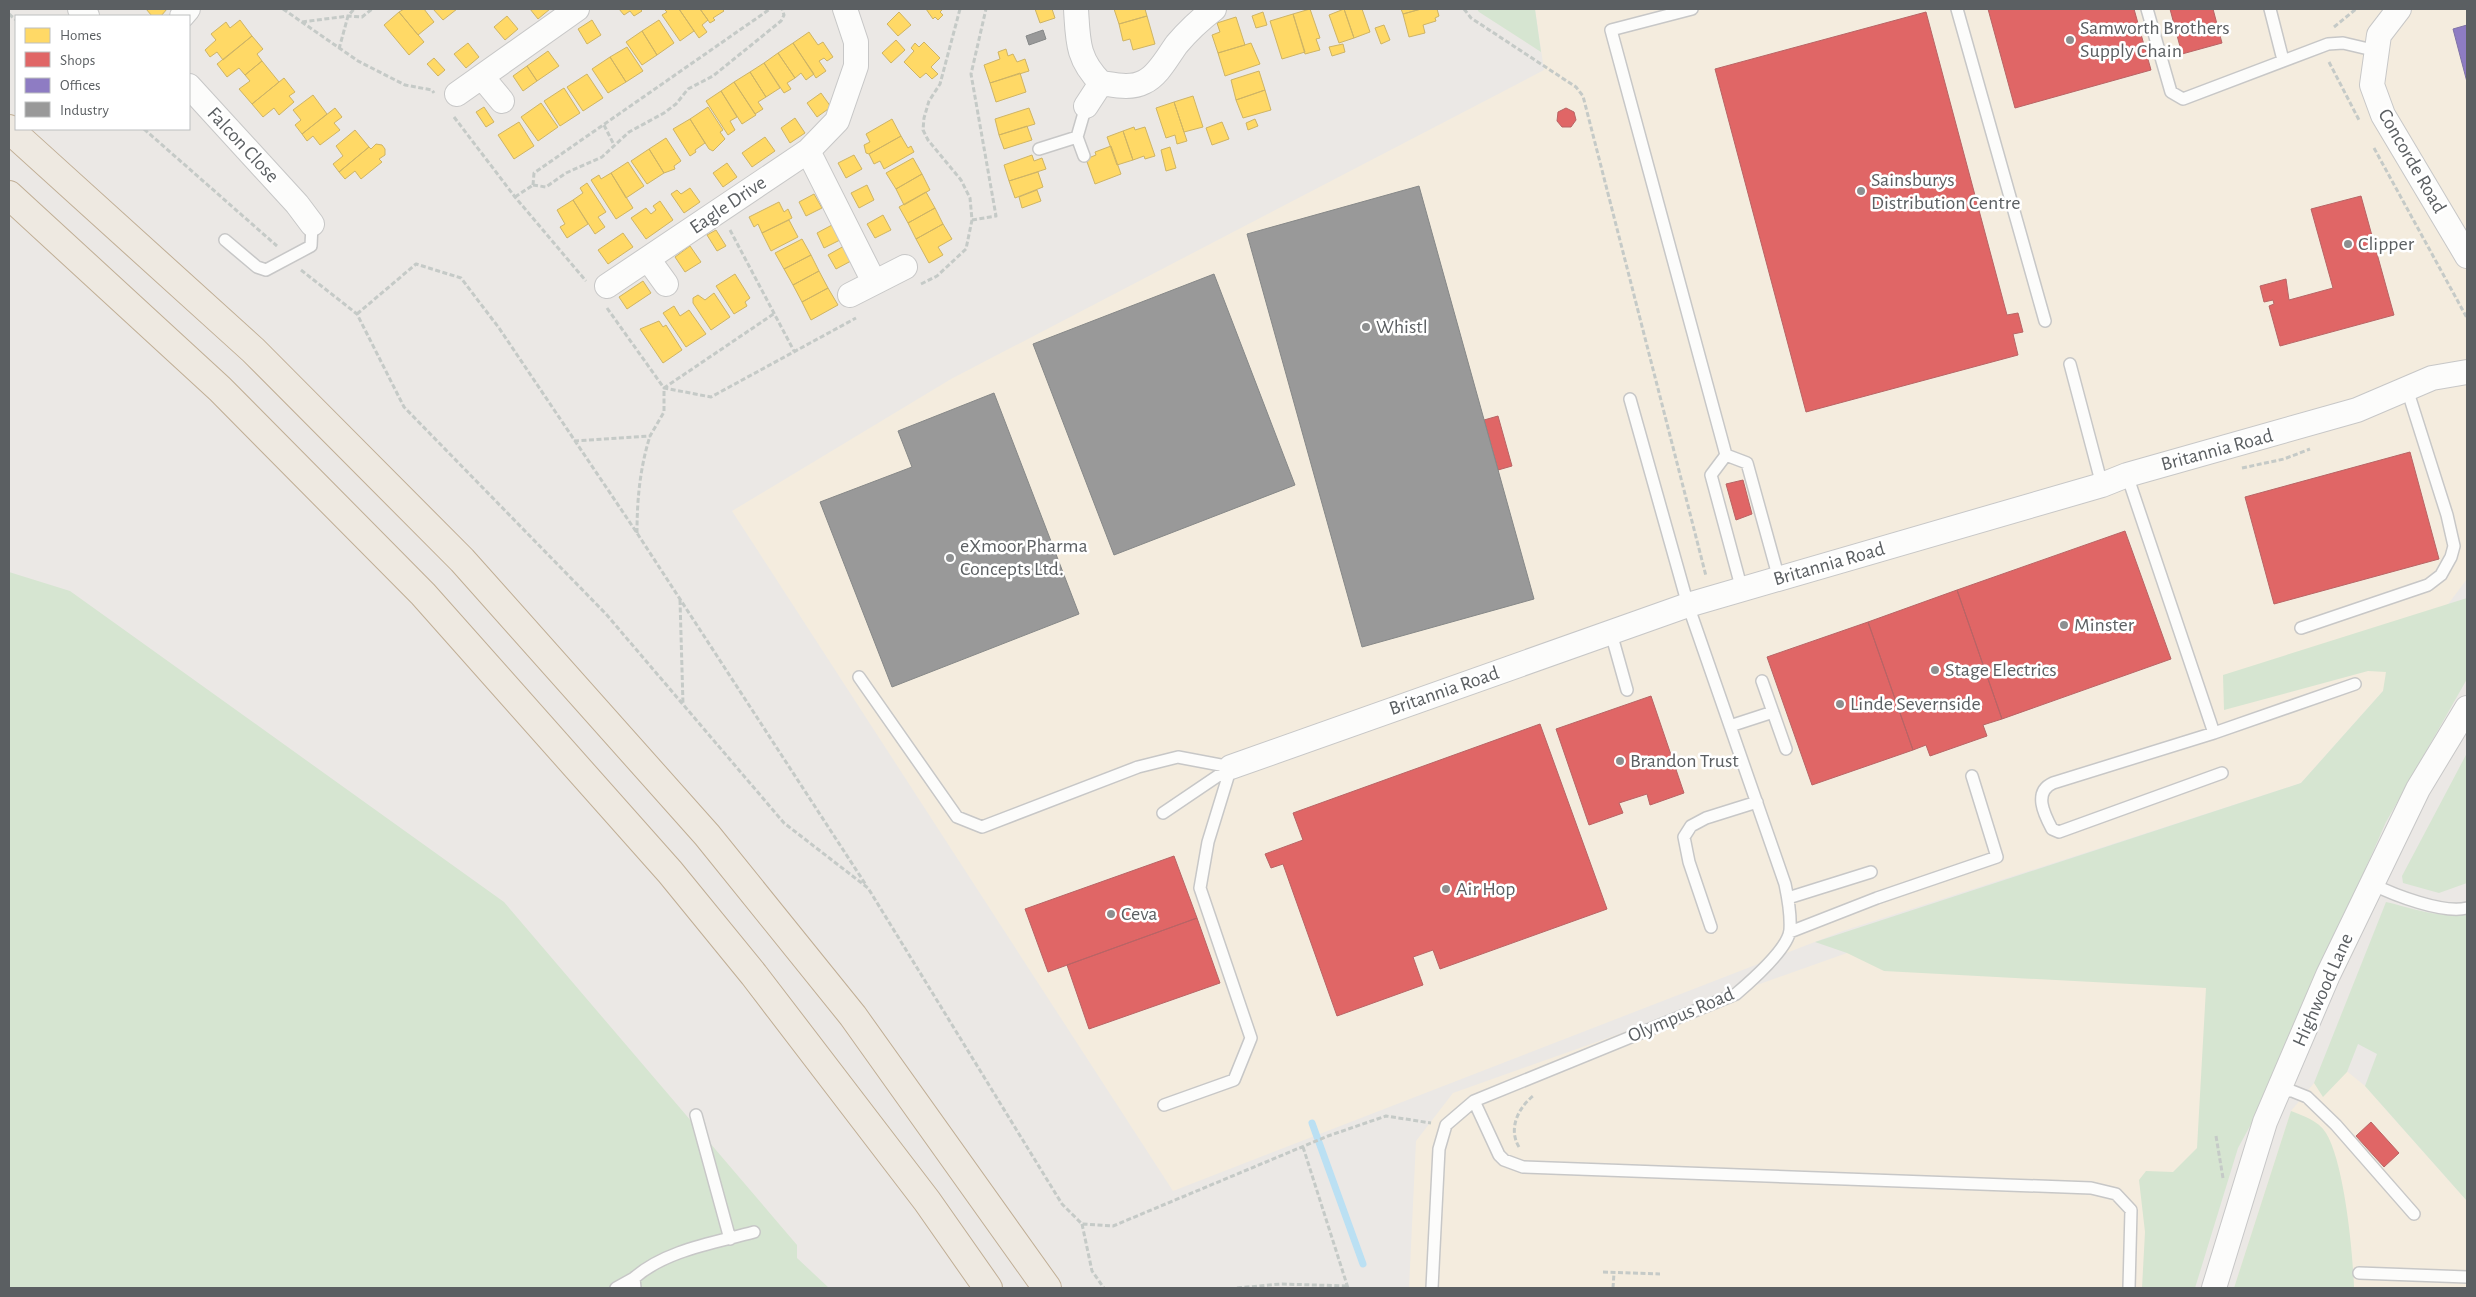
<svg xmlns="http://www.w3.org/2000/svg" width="2476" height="1297" viewBox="0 0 2476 1297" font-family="'Alegreya Sans',sans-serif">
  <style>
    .commercial { fill: #f4ecde }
    .green { fill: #d6e5d1 }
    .homes { fill: #ffd966; stroke: #ceb465 }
    .shops { fill: #e06666; stroke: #b86465 }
    .offices { fill: #8e7cc3; stroke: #7f73a6 }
    .industry { fill: #999; stroke: #868888 }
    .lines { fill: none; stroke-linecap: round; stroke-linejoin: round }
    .stream { stroke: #bbe0f3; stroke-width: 7 }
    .service-casing { stroke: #c7c7c7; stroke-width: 14 }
    .minor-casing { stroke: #c7c7c7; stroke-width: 26 }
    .motorway-casing { stroke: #c0ae95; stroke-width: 30 }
    .path { stroke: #c5cac7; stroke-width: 3; stroke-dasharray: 5 2.5; stroke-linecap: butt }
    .service { stroke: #fcfcfb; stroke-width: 11 }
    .minor { stroke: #fcfcfb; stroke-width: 24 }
    .motorway { stroke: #eee9e1; stroke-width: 28 }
    .poi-dot { fill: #8d8f90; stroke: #fff; stroke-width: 2 }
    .labels { text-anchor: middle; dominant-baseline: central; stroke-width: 5; stroke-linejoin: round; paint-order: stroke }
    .poi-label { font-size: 20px; fill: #5b5f62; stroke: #fff; text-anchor: start }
    .street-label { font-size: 20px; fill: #5b5f62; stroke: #fff }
  </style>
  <rect width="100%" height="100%" fill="#ebe8e5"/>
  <!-- commercial -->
  <path class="commercial" d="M1535,9H2467V579L2383,691L2301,783L1843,931L1173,1191L732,511L951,379L1544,70Z
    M1847,953L2276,970L2172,1288H1409L1416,1141L1453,1093Z
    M2327,1055L2365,1086L2467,1201V1288H2234L2291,1111L2314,1083Z"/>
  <!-- green -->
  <path class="green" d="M1477,9H1535L1541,52L1479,12Z
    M9,572L70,591L504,902L797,1245V1258L829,1288H9Z
    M2467,598V679L2386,822L2261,1106L2238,1148L2195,1288H2142L2145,1232L2139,1180L2146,1171L2173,1172L2197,1148L2206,988L1884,971L1847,953L1815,942L2301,783L2383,691L2386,672L2368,671L2224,710L2223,675Z
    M2467,753V883L2439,893L2403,883L2402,876Z
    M2386,902C2413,908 2440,920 2467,912V1201L2365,1086L2377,1054L2358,1044L2347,1072L2323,1097L2314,1083Z
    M2291,1111C2303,1116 2318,1120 2326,1133C2344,1162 2353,1252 2354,1288H2234Z"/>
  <!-- homes -->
  <path class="homes" d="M146,9H167L161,16H152Z
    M404,9H424L434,22L418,35L399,12Z
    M433,9H457L443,20Z
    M530,9H550L538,19Z
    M619,9H640L642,11L634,16L630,11L624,15Z
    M664,9H679L694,31L680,41L662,15L667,12Z
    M679,9H700L708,20L702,25L707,32L699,38Z
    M700,9H722L724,11L713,18L715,20L710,23Z
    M926,9H943L940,12L943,15L938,20L935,17L933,19Z
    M1035,9H1052L1055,18L1040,23Z
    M1114,9H1145L1147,16L1119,24Z
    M1310,9L1320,38L1316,39L1320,50L1305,54L1293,14Z
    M1344,9H1362L1370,32L1354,38Z
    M1344,9L1354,38L1339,43L1329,15Z
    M1401,9H1421L1403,14Z
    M1421,9H1437L1439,16L1435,18L1436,21L1423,25L1425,33L1409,37L1403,14Z
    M399,12L424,42L409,55L384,25Z
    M899,12L911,25L898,36L887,24Z
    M1263,12L1267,25L1256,28L1252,16Z
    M1293,14L1305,52L1282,59L1270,21Z
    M507,16L518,29L505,40L494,27Z
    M1147,16L1155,44L1133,50L1130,39L1123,41L1119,24Z
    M1236,17L1245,45L1218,53L1212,35L1220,32L1217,23Z
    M240,20L252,36L223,60L217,52L210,57L205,50L216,40L211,34L226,22L230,28Z
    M592,20L601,35L587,44L578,29Z
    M659,20L674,43L657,55L642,31Z
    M1384,25L1390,40L1381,44L1375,28Z
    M642,31L657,55L642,65L626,42Z
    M809,32L818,45L823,42L833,57L827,61L824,58L819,61L826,71L816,78L793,43Z
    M252,36L263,49L257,54L262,61L245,75L239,68L227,77L217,64Z
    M896,40L905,50L891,63L882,53Z
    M924,42L940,58L931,67L938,74L932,79L926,73L920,78L904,62L914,51L911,48L915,43L919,47Z
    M468,43L479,57L466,68L454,54Z
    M793,43L814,74L806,80L801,73L795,78L778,53Z
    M1251,43L1260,64L1225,76L1218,53Z
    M1343,44L1345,52L1332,56L1329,47Z
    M627,47L643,71L626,82L610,57Z
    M1006,49L1008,56L1013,54L1017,62L1025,59L1029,71L990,83L984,65L1000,59L998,52Z
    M548,51L559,66L537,81L527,66Z
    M778,53L795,78L787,83L791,89L784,93L764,63Z
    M610,57L626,82L608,93L592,69Z
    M434,58L445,70L438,76L427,64Z
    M262,61L279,82L252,104L239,89L250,81L245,75Z
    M764,63L780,88L766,97L750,72Z
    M527,66L537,81L523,91L513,76Z
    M1259,71L1265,90L1236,100L1231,80Z
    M750,72L766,97L758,102L763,109L755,114L734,82Z
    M1020,73L1026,92L996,102L990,83Z
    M587,74L603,98L583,111L567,87Z
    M284,78L295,92L289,96L294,102L279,115L274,108L263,117L252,104Z
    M734,82L756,115L742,124L721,91Z
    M564,88L580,113L560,126L544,101Z
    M1265,90L1271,110L1243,118L1236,100Z
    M721,91L737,117L730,121L735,130L728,135L706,101Z
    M821,93L831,107L817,117L807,103Z
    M313,95L327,114L302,134L295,125L301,120L293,110Z
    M1193,96L1203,127L1184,132L1174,102Z
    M1174,102L1187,141L1177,144L1175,135L1166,138L1156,108Z
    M541,103L558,127L538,141L521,117Z
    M484,107L494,122L486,127L476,112Z
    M708,107L723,130L720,132L725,139L713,151L709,149L690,119Z
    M335,108L342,117L334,123L340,130L320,145L313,136L307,141L302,134Z
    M1029,108L1035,124L999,135L995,119Z
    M795,118L805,133L790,143L781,128Z
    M690,119L705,143L695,150L696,152L690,156L673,129Z
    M892,119L901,136L869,154L866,153L864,145L870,142L866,134Z
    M1255,119L1258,126L1248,130L1246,123Z
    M519,122L534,146L514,159L498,135Z
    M1222,122L1229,139L1212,145L1206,128Z
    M1027,126L1032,140L1004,149L999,135Z
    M1134,127L1135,130L1145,127L1155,156L1145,159L1144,156L1133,160L1123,131Z
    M355,130L369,147L339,172L333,164L343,156L336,146Z
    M1123,131L1133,160L1117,165L1107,137Z
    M901,136L908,148L911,146L914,152L884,169L880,161L874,164L869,154Z
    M765,137L775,151L752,167L742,153Z
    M666,138L681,161L674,166L675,169L664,173L649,149Z
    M376,144L382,145L385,149V155L379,159L382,162L361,179L355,171L345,179L339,172L369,147L371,149Z
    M1111,146L1121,174L1095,184L1086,159L1096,155L1095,152Z
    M1170,147L1176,168L1166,171L1161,150Z
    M649,149L664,173L647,184L631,161Z
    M854,155L862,169L846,178L838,163Z
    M1032,155L1034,161L1042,158L1046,169L1009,181L1004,165Z
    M913,158L922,174L896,189L886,173Z
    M628,162L644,186L626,198L611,173Z
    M727,163L737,177L723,187L713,173Z
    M1038,172L1043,187L1015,198L1009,181Z
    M611,173L633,208L616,219L591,180L599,175L601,179Z
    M922,174L930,190L904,205L896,189Z
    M587,183L606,212L598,217L605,227L595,234L573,200L583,193L580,188Z
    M867,185L874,200L859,208L851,193Z
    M690,188L700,202L684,213L671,194L677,190L681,194Z
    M1037,190L1041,201L1022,208L1019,197Z
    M926,192L935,208L908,223L899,207Z
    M814,194L822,208L806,216L799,202Z
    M573,200L588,224L567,238L560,227L565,224L557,210Z
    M660,201L673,220L646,239L631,218L646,208L651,214L656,210L653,206Z
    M779,202L784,212L788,209L792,218L762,233L758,224L754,227L749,217Z
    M935,208L943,224L916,239L908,223Z
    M883,215L891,230L875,238L867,224Z
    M789,220L798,237L771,251L762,233Z
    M943,224L952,239L938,247L943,255L929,263L916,239Z
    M832,225L840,240L824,248L817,233Z
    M716,230L726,246L717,251L707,235Z
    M623,233L633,247L608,264L598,250Z
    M802,239L811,255L784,269L775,253Z
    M690,246L701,262L685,272L675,257Z
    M844,246L851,261L836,269L828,255Z
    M811,255L819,271L793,285L784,269Z
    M819,271L828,288L802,302L793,285Z
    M735,274L750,298L745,302L747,306L734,314L716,286Z
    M643,281L651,293L627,309L619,297Z
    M828,288L838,305L811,320L802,302Z
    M714,293L730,317L711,330L693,303V298L698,295L705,300Z
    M674,306L680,316L689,310L706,334L686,347L663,313Z
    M659,321L663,327L666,325L682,350L663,363L640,329Z"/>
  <!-- shops -->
  <path class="shops" d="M1988,9H2134L2151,70L2015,108Z
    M2170,9H2213L2222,43L2182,54Z
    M1926,12L2007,315L2018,313L2023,332L2013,334L2018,355L1806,412L1715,69Z
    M1566,108L1574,112L1576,120L1571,127H1562L1557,121L1558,112Z
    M2361,196L2394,315L2280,346L2269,306L2274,304L2273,300L2264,302L2260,286L2286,279L2289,300L2333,288L2311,209Z
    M1498,416L1512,466L1498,470L1484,420Z
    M2410,452L2439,559L2274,604L2245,497Z
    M1743,480L1752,514L1736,520L1726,484Z
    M2125,531L2171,659L2002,719L1957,590Z
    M1957,590L2002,719L1983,725L1987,736L1930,756L1926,745L1913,750L1868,622Z
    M1868,622L1913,750L1812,785L1767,657Z
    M1651,696L1684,793L1650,805L1647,794L1619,803L1623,813L1589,825L1556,729Z
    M1540,724L1607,909L1440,969L1433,950L1413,957L1423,985L1337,1016L1283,864L1271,868L1265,854L1303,840L1293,813Z
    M1174,856L1197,918L1048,972L1025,909Z
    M1197,918L1220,983L1089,1029L1067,965Z
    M2371,1122L2399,1153L2384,1167L2356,1136Z"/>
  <!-- offices -->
  <path class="offices" d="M2467,25V82L2453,29Z"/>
  <!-- industry -->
  <path class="industry" d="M1043,30L1046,39L1029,45L1026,36Z
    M1419,186L1534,599L1362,647L1247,234Z
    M1214,274L1295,485L1114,555L1033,344Z
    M994,393L1079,614L892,687L820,502L912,467L898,431Z"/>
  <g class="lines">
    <!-- stream -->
    <path class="stream" d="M1312,1123L1363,1264"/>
    <!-- service casing -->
    <g class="service-casing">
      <path id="service" d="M1692,9L1611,30L1726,455
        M1957,9L2045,321
        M2147,9L2171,92L2183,99L2328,44L2343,43L2377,51
        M2270,9L2283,60
        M1039,149L1077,137
        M1084,156L1077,137L1086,106
        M225,240L257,267L266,270L311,246L312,224
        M2070,364L2102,485
        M2127,475L2214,733
        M1742,590L1711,475L1726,455L1747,463L1779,579
        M2301,628L2428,585L2441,575L2451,557L2454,546L2447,515L2407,389
        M1611,633L1627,690
        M859,677L957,817L982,827L1138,767L1178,757L1231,767
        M1762,681L1786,749
        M1730,726L1773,712
        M2222,773L2059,832L2052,829C2044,814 2033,792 2053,783L2214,733L2355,684
        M1163,813L1231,767
        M2372,884C2394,895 2443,914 2467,908
        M1788,898L1871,872
        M1711,927L1689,862L1684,837L1691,826L1706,818L1757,802
        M1790,932L1877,898L1997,857L1972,776
        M2279,1091H2292L2307,1097L2336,1125L2414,1214
        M1474,1101L1499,1155L1504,1160L1523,1167L2091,1188L2116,1194L2131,1210L2129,1288
        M1164,1105L1234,1080L1251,1038L1200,888L1208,842L1231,767
        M696,1115L730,1239
        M2359,1273L2467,1277
        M616,1288L634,1278
        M635,1288L634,1278C666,1250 714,1243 754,1232
        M1432,1288L1439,1149L1446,1125L1474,1101L1736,994C1750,982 1788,949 1790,930C1791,915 1788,898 1785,884L1688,605L1630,399"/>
    </g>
    <!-- minor casing -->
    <g class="minor-casing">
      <path id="minor" d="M80,9L87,16
        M1076,9C1078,41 1077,59 1101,83C1115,85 1131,89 1144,82C1158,76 1168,56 1177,44C1188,31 1201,19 1214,9
        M2399,9L2379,35L2372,85L2383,115L2467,256
        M182,16L188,9
        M482,77L502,101
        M189,86L297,204L312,224
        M457,94L577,9
        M1086,106L1101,83
        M808,151L874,282
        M648,259L666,284
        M607,286L808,151L837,121L856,66V42L845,9
        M850,295L905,267
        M1231,767L1688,605L2102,485L2127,475L2357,410L2432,378L2467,372
        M2214,1288L2265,1122L2328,975L2418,789L2467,708"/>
    </g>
    <!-- motorway casing -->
    <g class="motorway-casing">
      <path id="motorway" d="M9,129L253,350L462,560L707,835L853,1016L1047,1288
        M9,195L220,389L423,594L670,872L754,975L927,1201L988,1288"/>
    </g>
    <!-- path -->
    <path class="path" d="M283,9L358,61L405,85L432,90L434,93
      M1464,9L1471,18L1576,87L1583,96L1706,576
      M9,14L16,20
      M302,22L348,16L362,17L372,9
      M2334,27L2356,9
      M339,49L348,16L354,9
      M2329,62L2359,120
      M454,117L515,197L586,281
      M604,125L614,145
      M144,129L277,246
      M2374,148L2467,318
      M533,185L546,187L566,173L602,157L629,132L664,113L676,104L688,89L713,76L781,21L784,15L782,9
      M533,185L534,173L770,9
      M515,197L533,185
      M972,220L996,216L971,74L986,9
      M730,230L794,351
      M301,270L357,314L404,407L606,614L784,823L868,888L1062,1204L1082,1224L1113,1226L1328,1136L1386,1116L1431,1123
      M921,284L937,276L966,249L972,220L970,198L961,180L928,140L923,130L924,118L929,101L940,84L960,9
      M607,308L664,388L711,397L856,318
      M357,314L416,264L461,278L499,328L637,533L866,885
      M574,441L650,436L664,412V388L775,313
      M2242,468L2284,459L2310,449
      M637,533C637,499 640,468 650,436
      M680,600L683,704
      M2216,1136L2223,1178
      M1303,1147L1348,1288
      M1519,1147C1508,1129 1518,1108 1533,1096
      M1082,1224L1092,1271L1104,1288
      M1603,1272L1660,1274
      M1237,1288L1281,1284L1348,1286
      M1613,1288L1614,1273"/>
    <!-- service -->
    <use href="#service" class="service"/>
    <!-- minor -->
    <use href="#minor" class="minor"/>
    <!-- motorway -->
    <use href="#motorway" class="motorway"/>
  </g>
  <!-- markers -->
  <g class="poi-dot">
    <circle cx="2070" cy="40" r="5"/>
    <circle cx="1861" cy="191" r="5"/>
    <circle cx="2348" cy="244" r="5"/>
    <circle cx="1366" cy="327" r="5"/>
    <circle cx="950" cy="558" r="5"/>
    <circle cx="2064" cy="625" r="5"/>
    <circle cx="1935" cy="670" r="5"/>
    <circle cx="1840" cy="704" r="5"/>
    <circle cx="1620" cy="761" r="5"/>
    <circle cx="1446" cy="889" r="5"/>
    <circle cx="1111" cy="914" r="5"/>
  </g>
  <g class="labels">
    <!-- poi labels -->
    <g class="poi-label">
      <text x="2080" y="28">Samworth Brothers<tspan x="2080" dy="23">Supply Chain</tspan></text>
      <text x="1871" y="180">Sainsburys<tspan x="1871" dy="23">Distribution Centre</tspan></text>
      <text x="2358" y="244">Clipper</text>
      <text x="1376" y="327">Whistl</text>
      <text x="960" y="546">eXmoor Pharma<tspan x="960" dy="23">Concepts Ltd.</tspan></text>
      <text x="2074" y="625">Minster</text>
      <text x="1945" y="670">Stage Electrics</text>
      <text x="1850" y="704">Linde Severnside</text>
      <text x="1630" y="761">Brandon Trust</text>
      <text x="1456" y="889">Air Hop</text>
      <text x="1121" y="914">Ceva</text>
    </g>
    <!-- street labels -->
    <g class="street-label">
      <text transform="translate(243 145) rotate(47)">Falcon Close</text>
      <text transform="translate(2412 161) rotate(60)">Concorde Road</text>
      <text transform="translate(728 205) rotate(-34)">Eagle Drive</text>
      <text transform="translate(2217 450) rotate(-15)">Britannia Road</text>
      <text transform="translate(1829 564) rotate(-16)">Britannia Road</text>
      <text transform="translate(1444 691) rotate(-19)">Britannia Road</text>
      <text transform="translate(2323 990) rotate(-66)">Highwood Lane</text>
      <text transform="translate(1681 1015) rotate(-23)">Olympus Road</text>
    </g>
  </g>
  <!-- border -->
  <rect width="2476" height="1297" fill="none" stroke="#5b5f62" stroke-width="20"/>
  <!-- legend -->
  <rect x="15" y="15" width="175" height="115" fill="#ffffff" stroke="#bdbfc0"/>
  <rect x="25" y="28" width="25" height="15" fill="#ffd966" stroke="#bdbfc0"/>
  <text x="60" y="40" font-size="15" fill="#5b5f62">Homes</text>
  <rect x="25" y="52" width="25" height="15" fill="#e06666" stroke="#bdbfc0"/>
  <text x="60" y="65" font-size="15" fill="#5b5f62">Shops</text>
  <rect x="25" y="78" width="25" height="15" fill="#8e7cc3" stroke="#bdbfc0"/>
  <text x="60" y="90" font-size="15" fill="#5b5f62">Offices</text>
  <rect x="25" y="102" width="25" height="15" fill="#999999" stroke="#bdbfc0"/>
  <text x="60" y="115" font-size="15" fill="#5b5f62">Industry</text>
</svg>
